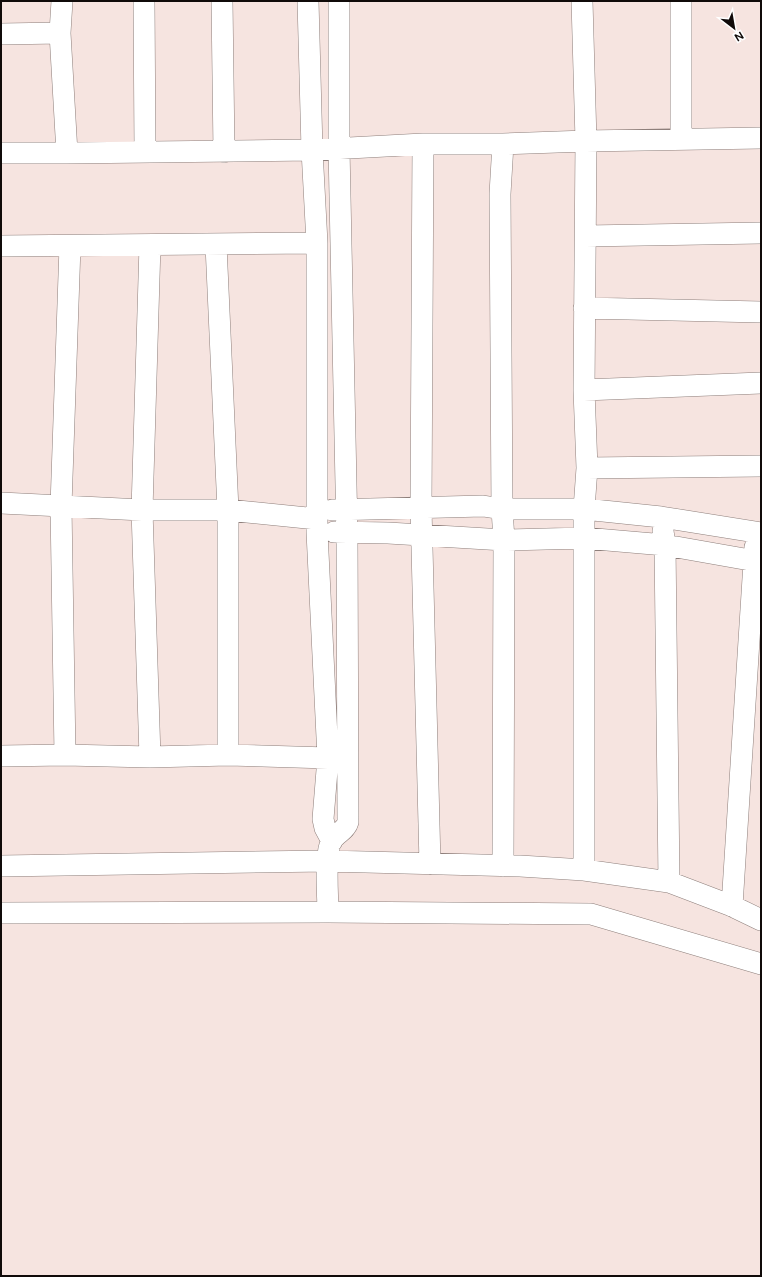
<svg xmlns="http://www.w3.org/2000/svg" width="762" height="1277" viewBox="0 0 762 1277" font-family="Figtree,sans-serif">
  <style>
    .lines { fill: none; stroke-linecap: round; stroke-linejoin: round }
    .street-casing { stroke: #8e7f7b; stroke-width: 22 }
    .street { stroke: #fff; stroke-width: 21 }
  </style>
  <rect width="100%" height="100%" fill="#f6e4e0"/>
  <g class="lines">
    <!-- street casing -->
    <g class="street-casing">
      <path id="street" d="M62,1L60,33L67,153
        M144,1L145,152
        M222,1L224,152
        M308,1L312,150L317,243V532L328,758L323,819L325,828L332,841
        M582,1L586,141L584,390L587,468L584,509V870
        M681,1V139
        M1,34L60,33
        M423,144L421,508L430,864
        M1,153H67L312,150L423,144H503L586,141L761,138
        M586,236L761,233
        M216,245L228,510V755
        M1,246L317,243
        M584,308L761,312
        M584,390L761,383
        M587,468L761,466
        M1,503L142,510H228L317,519
        M332,510L483,506L502,509H584L661,517L761,533
        M663,531L665,545L669,882
        M334,532L388,533L504,540L584,538L665,545L761,562
        M65,755L61,506L70,246
        M1,756L65,755L150,757L228,755L328,758
        M150,757L142,510L150,245
        M1,866L327,861L520,866L584,870L669,882L732,906L761,920
        M503,866L504,540L502,509L500,194L503,144
        M732,906L755,547
        M328,912C328,896 324,853 332,840C337,833 346,830 348,822L347,533L339,148V1
        M1,913L328,912L591,914L761,964"/>
    </g>
    <!-- street -->
    <use href="#street" class="street"/>
  </g>
  <!-- border -->
  <rect width="762" height="1277" fill="none" stroke="#100a09" stroke-width="4"/>
  <!-- north arrow -->
  <g transform="translate(734 28) rotate(149)" stroke="#ffffff" stroke-width="3" paint-order="stroke">
  <path d="M0-3L7 15L0 10L-7 15Z" fill="#100a09"/>
  <text y="-6" font-size="11" font-weight="bold" text-anchor="middle" fill="#100a09">N</text>
  </g>
</svg>
